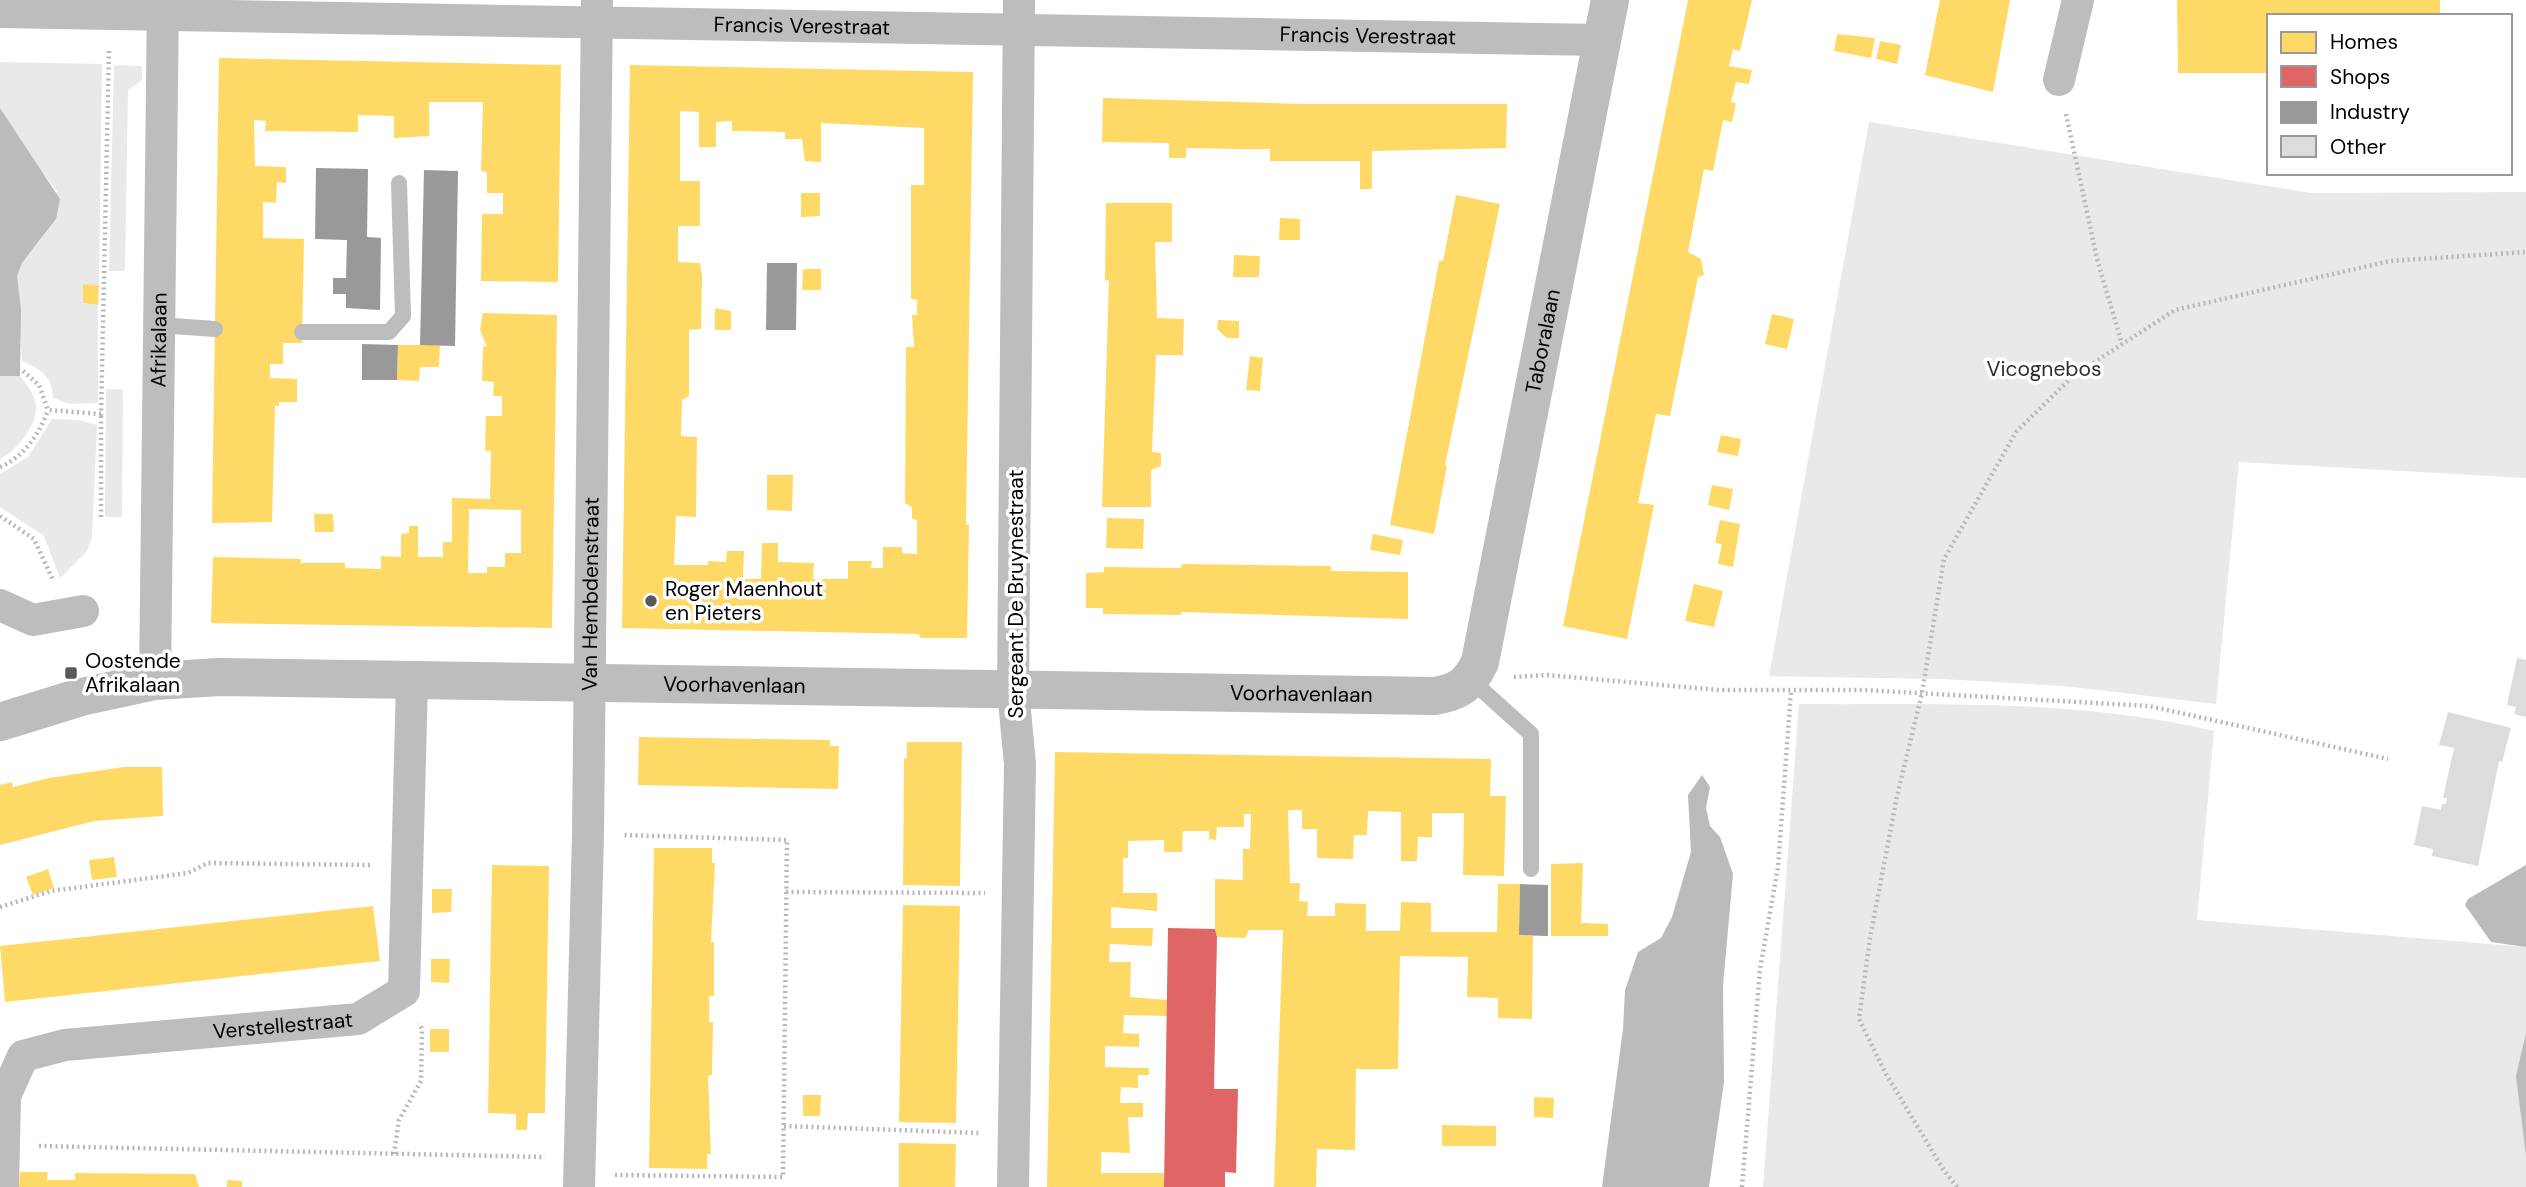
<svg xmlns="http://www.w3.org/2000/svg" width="2526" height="1187" viewBox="0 0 2526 1187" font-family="'DM Sans',sans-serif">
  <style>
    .green { fill: #e9e9e9 }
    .water { fill: #bbb }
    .homes { fill: #ffd966; fill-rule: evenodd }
    .shops { fill: #e06666 }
    .industry { fill: #999 }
    .building { fill: #dcdcdc }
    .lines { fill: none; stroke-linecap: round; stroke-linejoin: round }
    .path { stroke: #b8b8b8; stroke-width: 4.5; stroke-dasharray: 2 3.5; stroke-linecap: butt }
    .service { stroke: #bdbdbd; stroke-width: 16 }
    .minor { stroke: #bdbdbd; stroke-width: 32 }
    .tertiary { stroke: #bdbdbd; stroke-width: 38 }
    .poi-dot { fill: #595959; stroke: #fff; stroke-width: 2.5 }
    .labels { text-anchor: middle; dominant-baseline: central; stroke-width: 7; stroke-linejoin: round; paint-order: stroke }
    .street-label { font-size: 21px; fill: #000; stroke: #fff }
    .park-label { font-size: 21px; fill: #2e2e2e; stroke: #fff }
    .poi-label { font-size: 21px; fill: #000; stroke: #fff; text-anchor: start }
  </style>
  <rect width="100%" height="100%" fill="#fff"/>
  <!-- green -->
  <path class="green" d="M0,62L102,64L99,285L83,284V303L98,305V403L70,404L53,398C53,378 40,368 22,361L16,276L22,263L46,233L57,191L26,151L0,108Z
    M114,65L142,66V80L128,90L125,271H109Z
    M1869,122L2311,193L2526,192V478L2239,462L2216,704L2064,686L1941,679L1769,676Z
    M0,376H20C26,384 35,394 36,405C37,426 17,450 0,459Z
    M106,389H123L122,517H105Z
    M52,419L79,420L97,425L92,538L87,551L60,578L44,536L0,507V474L28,457Z
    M1799,704C1936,705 2080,699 2214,731L2197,920L2526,947V1187H1763Z"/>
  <!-- water -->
  <path class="water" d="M0,108L60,199L56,219L22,263L17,276L21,309L20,376H0Z
    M1702,775L1710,787L1706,808L1710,826L1720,837L1733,874L1723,986L1724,1082L1709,1187H1602L1623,1029L1625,990L1638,952L1661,938L1672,917L1691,852L1688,795Z
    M2526,865V947L2491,942L2465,905L2468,899Z
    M2526,1033V1156L2516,1076Z"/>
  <!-- homes -->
  <path class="homes" d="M1688,0H1752L1740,51L1733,49L1729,66L1752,70L1749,84L1736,82L1731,102L1736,103L1732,122L1723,120L1713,171L1704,169L1688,252L1701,259L1704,275L1698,277L1670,416L1656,414L1638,503L1654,505L1627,639L1563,626Z
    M1940,0H2010L1993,92L1925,75Z
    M2177,0H2440V16H2269V73H2178Z
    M1837,34L1875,38L1871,58L1834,51Z
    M1880,41L1901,45L1897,64L1876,59Z
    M219,58L561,65L558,282L481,281L482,214H503V193H487V172L481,171L483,102H429V136L394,138V116L358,115V132L265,131L266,121L254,120L255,166L286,167V183L277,182L276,203L263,202V238L304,239L302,343H283V364H270V378L297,379V402H279V406H275L272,522L212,523Z
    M630,65L973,72L966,525L969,524L967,638H921L918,634L622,628ZM680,111L699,112V147H716V122L732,121V131L785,132V139H802L805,161L821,162V123L924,128V185H911V299L917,300V315H912L914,347H906L905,503L912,507V519L917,520V554L902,553V547H883V568H871L872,561H848V579H813L814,563L778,562V543H762L761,579H743L744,551H727L726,562L708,561V565H674L676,516L696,517L697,437L681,436L682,400L689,396V330L701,329L702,276L700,263L678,262V226H700V181H680Z
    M1103,98L1304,104H1507L1506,148L1372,151V189H1360V161H1270V149H1238L1186,148V158H1169V143L1102,142Z
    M801,193H820V216L801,217Z
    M1456,195L1500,204L1445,465L1447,466L1434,534L1390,525L1433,294L1439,261H1443Z
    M1106,203H1172V242H1155L1157,318L1184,319L1183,355H1156L1152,452L1161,453V466L1151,470V507H1102L1109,280L1105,281Z
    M1280,218L1300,219V240H1279Z
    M1234,255L1260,256L1259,277H1233Z
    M803,269H821V290H802Z
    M83,284L99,285L98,305L83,303Z
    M715,308L731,311V330H715Z
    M483,313L557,315L552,628L211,623L213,557L301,559V563H345V568L381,569V556L401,557V534L409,533V526H418V557H443V542H452V498L490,499L491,451H485L486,416H502V396H493L494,382L482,381L483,346L487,347L480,330ZM469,509L521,510V553H505V567H487V573H468Z
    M1772,314L1794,319L1787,349L1765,344Z
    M1218,320L1239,321V338H1227L1217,329Z
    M398,345H440L439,367H420L419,381L397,380Z
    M1250,356L1263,358L1260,391L1246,390Z
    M1721,435L1741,439L1738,456L1717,452Z
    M767,475H793L792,511L767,510Z
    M1712,485L1733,489L1729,510L1708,505Z
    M314,514H333L334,532H315Z
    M1107,518L1144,519L1143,549L1106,548Z
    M1720,520L1740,524L1733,567L1718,564L1722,544L1715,543Z
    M1373,534L1403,540L1400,555L1370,550Z
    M1182,564L1331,566V571L1408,572V619L1181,612V615L1103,614V608H1086V573L1104,572V567L1181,568Z
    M1694,584L1723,591L1714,627L1685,621Z
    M639,737L830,740V746H839L838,789L638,785Z
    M907,742H962L960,886L903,885L904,759L907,758Z
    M1055,752L1491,759L1490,796H1506L1504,876L1463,875L1464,813H1432V837H1418L1417,861H1401V812L1368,811L1367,835H1354L1353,859L1317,858V829H1302V810H1288L1290,883H1300L1299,901L1308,902L1307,916H1335V903L1366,904V931H1400L1401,902L1431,903V932H1497L1498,884H1520L1519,935L1533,936L1532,1019L1498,1018V998L1467,997L1468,957L1400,956L1398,1069H1356L1355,1150L1317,1149L1316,1187H1274L1283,930H1249L1245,938L1217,937L1215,929V879L1243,880V849H1250L1251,814H1244V827H1217L1216,840L1209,839V831H1183L1182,852H1164V840L1128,841V858H1123V893H1157V911L1111,907V928H1153L1152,946L1110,944L1109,962H1131L1130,997L1167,1000V1016L1124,1015L1123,1033L1139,1034V1047L1105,1046V1067L1149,1068V1075H1138V1088L1121,1087L1120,1103H1143V1117H1128L1130,1153L1101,1152V1173H1164V1187H1047Z
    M124,767H162L163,816L94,821L0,845V785L12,782L13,787L49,778Z
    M654,848H712V863H715L711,942H714V996H709V1022H713L712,1075L708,1076L711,1154H707V1169L649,1168Z
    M114,857L117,877L92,880L89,860Z
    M1583,863L1581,923L1608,924V936H1551V864Z
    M492,865L549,866L545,1113H528L527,1130H516V1114L488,1113Z
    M48,869L54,888L33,895L26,877Z
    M432,889H452L451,912L432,913Z
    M903,905L960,906L956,1123L899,1122Z
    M373,906L380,961L5,1002L0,946Z
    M431,959H450L449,983L431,982Z
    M430,1029H449V1052H430Z
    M803,1095H821L820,1116H803Z
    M1534,1097L1554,1098L1553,1118L1534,1117Z
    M1442,1125L1496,1126V1146H1442Z
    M899,1143L956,1144L955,1187H899Z
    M20,1172H48L47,1180H75V1173L195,1174L199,1187H19Z
    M227,1180L242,1181V1187H227Z"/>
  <!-- shops -->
  <path class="shops" d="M1168,928L1215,929L1217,937L1214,1089H1238L1236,1173L1225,1172V1187H1164Z"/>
  <!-- industry -->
  <path class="industry" d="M316,168L368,169L367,237L381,238L380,310L346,308V294H333V278H346L347,240L315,239Z
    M424,170L458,171L455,346L420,345Z
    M767,263H797L796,330H766Z
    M362,344L398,345L397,380H362Z
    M1520,884L1548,885V936L1519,935Z"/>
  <!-- building -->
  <path class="building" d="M2517,658L2526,660V717L2514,714L2516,707L2507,705Z
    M2448,712L2511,728L2502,762L2499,761L2478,866L2432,856L2433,849L2414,845L2422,806L2441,810L2442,804H2446L2447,798H2443L2454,748L2439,745Z"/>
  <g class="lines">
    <!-- path -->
    <path class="path" d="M2066,114L2097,259L2122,344
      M23,371L39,385L48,410L101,414L109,50
      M0,467C24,457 40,433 48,410
      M0,516L34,539L53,580
      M101,517V414
      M1514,677L1547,675L1719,690H1864L2149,706L2388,759
      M786,892L985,893
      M0,907L51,891L188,873L208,863L371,865
      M784,1126L979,1133
      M39,1146L545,1157
      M394,1154L399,1120L421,1081L422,1029L419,1023
      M615,1175L783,1177L787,840L624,835
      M1742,1187L1760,969L1778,867L1791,691
      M1957,1187L1943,1169L1886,1074L1859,1019L1870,938L1897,796L1922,693L1944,559L2016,432L2073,376L2175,310L2390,261L2526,252"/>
    <!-- service -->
    <path class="service" d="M159,325L215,329
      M302,332H389L403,316L399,183
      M1471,680L1531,734V869"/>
    <!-- minor -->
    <g class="minor">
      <path id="s1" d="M0,12L1602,40"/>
      <path d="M2059,80L2078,0"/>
      <path d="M0,605L33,620L83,611"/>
      <path id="s2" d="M155,681L163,0"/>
      <path id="s3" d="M3,1187L5,1096L23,1056L65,1045L358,1019L404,991L412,681"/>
      <path id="s4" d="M579,1187L588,834L597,0"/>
      <path d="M1013,1187L1020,764L1013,690L1019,0"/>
    </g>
    <!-- tertiary -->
    <path class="tertiary" id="s5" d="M0,722L81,697L155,681L219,677L1434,696C1459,692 1469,685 1480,662L1610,0"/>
  </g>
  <!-- markers -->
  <g class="poi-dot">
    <circle cx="651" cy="601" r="7"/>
    <rect x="64" y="666" width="14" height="14" rx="3.5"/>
  </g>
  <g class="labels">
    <!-- street labels -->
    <g class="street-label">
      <text stroke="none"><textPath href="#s1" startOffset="802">Francis Verestraat</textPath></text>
      <text stroke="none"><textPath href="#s1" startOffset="1368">Francis Verestraat</textPath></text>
      <text stroke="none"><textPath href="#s2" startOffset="341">Afrikalaan</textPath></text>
      <text stroke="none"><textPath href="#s5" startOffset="1827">Taboralaan</textPath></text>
      <text stroke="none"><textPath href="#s4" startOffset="593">Van Hembdenstraat</textPath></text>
      <text transform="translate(1016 594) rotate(-90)">Sergeant De Bruynestraat</text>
      <text stroke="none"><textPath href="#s5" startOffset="740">Voorhavenlaan</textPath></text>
      <text stroke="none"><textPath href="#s5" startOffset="1307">Voorhavenlaan</textPath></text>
      <text stroke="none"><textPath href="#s3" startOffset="397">Verstellestraat</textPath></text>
    </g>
    <!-- park labels -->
    <g class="park-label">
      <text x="2044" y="369">Vicognebos</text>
    </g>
    <!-- poi labels -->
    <g class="poi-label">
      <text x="665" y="589">Roger Maenhout<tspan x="665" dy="24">en Pieters</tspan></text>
      <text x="85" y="661">Oostende<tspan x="85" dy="24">Afrikalaan</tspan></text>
    </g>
  </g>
  <!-- legend -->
  <rect x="2267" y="14" width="245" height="161" fill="#ffffff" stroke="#999999" stroke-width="2"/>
  <rect x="2281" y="32" width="35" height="21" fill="#ffd966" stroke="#999999" stroke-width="2"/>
  <text x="2330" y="49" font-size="21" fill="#000000">Homes</text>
  <rect x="2281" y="66" width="35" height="21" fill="#e06666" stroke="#999999" stroke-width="2"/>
  <text x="2330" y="84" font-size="21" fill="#000000">Shops</text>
  <rect x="2281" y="102" width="35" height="21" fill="#999999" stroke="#999999" stroke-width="2"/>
  <text x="2330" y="119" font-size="21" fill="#000000">Industry</text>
  <rect x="2281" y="136" width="35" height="21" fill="#dcdcdc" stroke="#999999" stroke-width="2"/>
  <text x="2330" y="154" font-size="21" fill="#000000">Other</text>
</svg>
